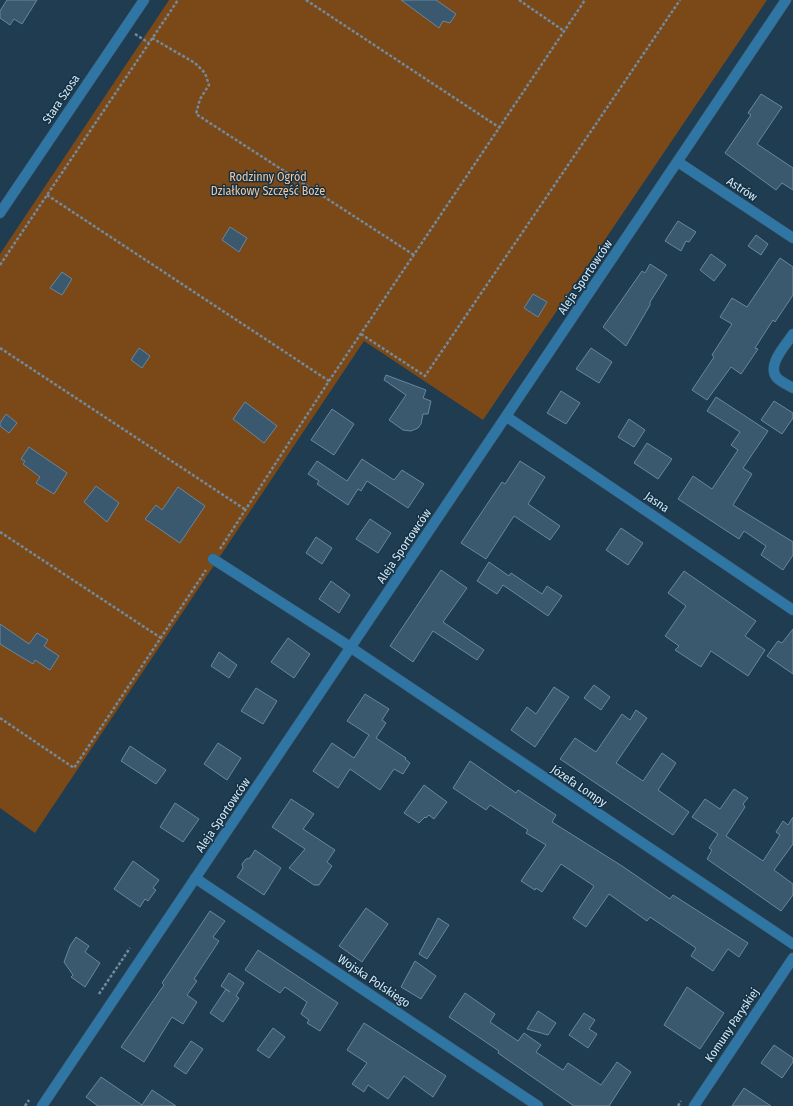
<svg xmlns="http://www.w3.org/2000/svg" width="793" height="1106" viewBox="0 0 793 1106" font-family="'Fira Sans Condensed',sans-serif">
  <style>
    .green { fill: #7b4917 }
    .building { fill: #3a586e; stroke: #68879f }
    .lines { fill: none; stroke-linecap: round; stroke-linejoin: round }
    .minor-casing { stroke: #3c586b; stroke-width: 11 }
    .path { stroke: #738a9c; stroke-width: 2.5; stroke-dasharray: 3 2; stroke-linecap: butt }
    .minor { stroke: #3076a5; stroke-width: 10 }
    .labels { text-anchor: middle; dominant-baseline: central; stroke-width: 3; stroke-linejoin: round; paint-order: stroke }
    .street-label { font-size: 12px; fill: #d7e8f5; stroke: #143246 }
    .park-label { font-size: 12px; fill: #f6c59c; stroke: #143246 }
  </style>
  <rect width="100%" height="100%" fill="#1f3c51"/>
  <!-- green -->
  <path class="green" d="M169,0H767L483,420L364,341L35,833L0,808V254Z"/>
  <!-- building -->
  <path class="building" d="M7,0H37L22,24L14,19L10,25L0,18V11Z
    M401,0H436L456,14L450,23L443,21L439,28Z
    M761,94L782,107L757,144L793,168V190L782,183L776,190L725,153L751,115L748,113Z
    M678,221L696,232L689,242L686,241L681,251L665,241Z
    M230,227L247,238L239,252L222,240Z
    M756,235L768,244L761,255L748,246Z
    M711,254L726,265L714,281L700,270Z
    M780,258L793,267V295L775,322L773,320L755,348L758,349L741,374L731,367L707,400L692,390L714,357L712,355L732,324L720,317L732,298L747,307Z
    M650,264L667,275L650,302V305L626,346L603,327L642,271L645,273Z
    M62,272L72,279L62,295L50,288Z
    M533,294L547,302L538,317L524,308Z
    M139,348L150,356L142,368L131,360Z
    M591,348L612,362L599,383L576,369Z
    M386,375L426,390L423,398L431,401L428,414H423L421,424L418,428L411,431L403,430L389,420L406,395L384,380Z
    M561,391L580,403L566,424L547,413Z
    M716,397L768,431L743,468L752,474L733,505L793,542V555L783,570L761,555L766,546L744,531L739,539L678,499L693,476L712,489L738,450L731,445L740,432L707,411Z
    M774,401L793,413V418L782,434L761,420Z
    M245,402L277,426L264,443L233,419Z
    M332,409L354,424L334,455L311,440Z
    M6,414L17,423L9,433L0,426V423Z
    M629,419L645,430L634,447L618,437Z
    M647,443L672,459L658,479L634,463Z
    M29,447L67,473L54,494L36,483L40,477L23,464L25,461L21,459Z
    M362,459L394,480L402,470L424,484L408,508L367,481L361,491L358,489L348,505L317,484L319,481L308,474L317,461L347,481Z
    M520,461L545,477L528,504L560,526L550,540L514,516L486,559L461,543L502,482L505,484Z
    M96,486L119,503L107,522L84,502Z
    M178,487L205,506L180,543L145,519L156,505L162,510Z
    M370,519L391,533L378,553L356,539Z
    M621,528L643,543L628,565L606,550Z
    M316,537L332,548L322,564L306,553Z
    M489,562L509,576L511,573L542,594L547,586L562,596L548,616L503,585L497,594L477,581Z
    M441,570L467,588L443,622L484,650L477,660L433,631L413,662L390,646Z
    M684,571L756,621L745,636L765,650L748,676L711,651L701,667L675,650L679,646L665,636L686,606L668,593Z
    M331,581L350,595L339,613L319,599Z
    M0,624L29,644L37,633L48,640L44,646L59,656L50,670L35,660L33,664L0,644Z
    M793,629V674L767,656L778,641L782,643Z
    M288,638L310,654L294,678L271,662Z
    M219,652L237,665L229,678L211,666Z
    M594,685L610,697L601,710L584,698Z
    M554,687L569,697L535,747L511,730L527,707L536,714Z
    M256,688L277,701L263,724L241,711Z
    M365,694L389,709L382,720L386,723L376,738L406,758L405,759L410,763L403,774L394,769L380,790L350,769L338,788L313,771L332,743L354,758L369,735L347,721Z
    M636,710L647,718L616,763L643,781L662,753L676,763L658,790L689,812L673,835L560,759L575,738L596,752L622,714L630,720Z
    M218,743L241,758L227,780L204,764Z
    M130,746L166,770L156,784L121,761Z
    M470,761L516,793L518,790L556,815L552,822L622,866L670,899L673,895L748,943L739,957L728,949L713,971L691,956L696,948L650,917L647,921L609,894L586,927L573,918L594,886L561,864L542,892L536,888L535,890L521,881L546,845L526,833L528,830L490,805L486,810L453,788Z
    M424,785L447,802L434,819L429,815L426,818L425,817L419,823L404,813Z
    M734,789L748,798L743,804L745,807L726,836L763,861L780,835L776,832L783,821L788,825L793,817V844L774,870L793,884V895L781,911L707,859L712,850L709,848L718,834L692,817L705,799L720,809Z
    M291,799L314,814L303,829L335,850L327,862L332,866L319,885H314L289,868L305,849L272,827Z
    M175,803L199,819L183,842L160,827Z
    M255,850L281,868L264,895L237,877L243,868L242,864L246,859L250,858Z
    M133,861L159,880L153,888L156,890L148,901L145,899L140,907L114,889Z
    M366,908L388,924L362,962L339,946Z
    M210,911L225,921L213,937L219,941L194,979L197,981L187,995L197,1002L183,1024L172,1017L144,1062L121,1047L164,985L162,983Z
    M438,918L449,925L427,959L419,954Z
    M76,937L89,946L85,952L100,963L85,987L71,977L73,975L64,962L70,946Z
    M258,950L338,1003L320,1031L307,1023L309,1020L301,1014L307,1002L285,987L280,993L245,970Z
    M415,961L436,976L421,999L401,987Z
    M229,973L244,983L236,996L239,998L223,1022L210,1013L226,989L230,992L221,986Z
    M687,987L724,1013L700,1049L664,1025Z
    M465,993L495,1014L490,1022L518,1041L524,1033L541,1045L536,1052L563,1070L568,1063L601,1085L617,1062L631,1072L609,1106H574L498,1053L499,1051L449,1017Z
    M538,1011L556,1023L548,1035L527,1029Z
    M584,1013L595,1020L589,1029L597,1034L588,1048L569,1035Z
    M364,1023L446,1076L433,1097L404,1076L388,1099L368,1085L364,1092L352,1084L367,1063L347,1050Z
    M273,1028L285,1037L269,1058L257,1050Z
    M191,1041L203,1049L186,1074L174,1066Z
    M774,1045L793,1058V1062L782,1078L761,1063Z
    M101,1077L142,1105L152,1090L176,1106H98L86,1097Z
    M744,1088L771,1106H732Z"/>
  <g class="lines">
    <!-- minor casing -->
    <g class="minor-casing">
      <path id="minor" d="M678,162L793,238
        M0,213L144,0
        M793,334C786,345 766,365 777,378C781,382 788,385 793,388
        M507,417L793,610
        M213,559L338,639L793,944
        M195,878L538,1106
        M42,1106L786,0
        M694,1106L793,958"/>
    </g>
    <!-- path -->
    <path class="path" d="M306,0L500,128
      M519,0L564,31
      M135,34L149,43
      M152,38L195,63L205,73L209,85L200,99L196,114L414,255
      M47,195L329,381
      M0,265L178,0
      M361,334L425,376L680,0
      M0,348L246,510
      M0,532L161,638
      M220,549L329,381L585,0
      M0,718L74,768L206,570
      M99,994L130,948
      M25,1106L29,1100
      M678,1106L681,1101"/>
    <!-- minor -->
    <use href="#minor" class="minor"/>
  </g>
  <g class="labels">
    <!-- street labels -->
    <g class="street-label">
      <text transform="translate(61 99) rotate(-56)">Stara Szosa</text>
      <text transform="translate(742 189) rotate(33)">Astrów</text>
      <text transform="translate(585 277) rotate(-56)">Aleja Sportowców</text>
      <text transform="translate(657 502) rotate(34)">Jasna</text>
      <text transform="translate(404 546) rotate(-56)">Aleja Sportowców</text>
      <text transform="translate(579 786) rotate(34)">Józefa Lompy</text>
      <text transform="translate(223 815) rotate(-56)">Aleja Sportowców</text>
      <text transform="translate(374 981) rotate(34)">Wojska Polskiego</text>
      <text transform="translate(732 1025) rotate(-56)">Komuny Paryskiej</text>
    </g>
    <!-- park labels -->
    <g class="park-label">
      <text x="268" y="177">Rodzinny Ogród<tspan x="268" dy="14">Działkowy Szczęść Boże</tspan></text>
    </g>
  </g>
</svg>
